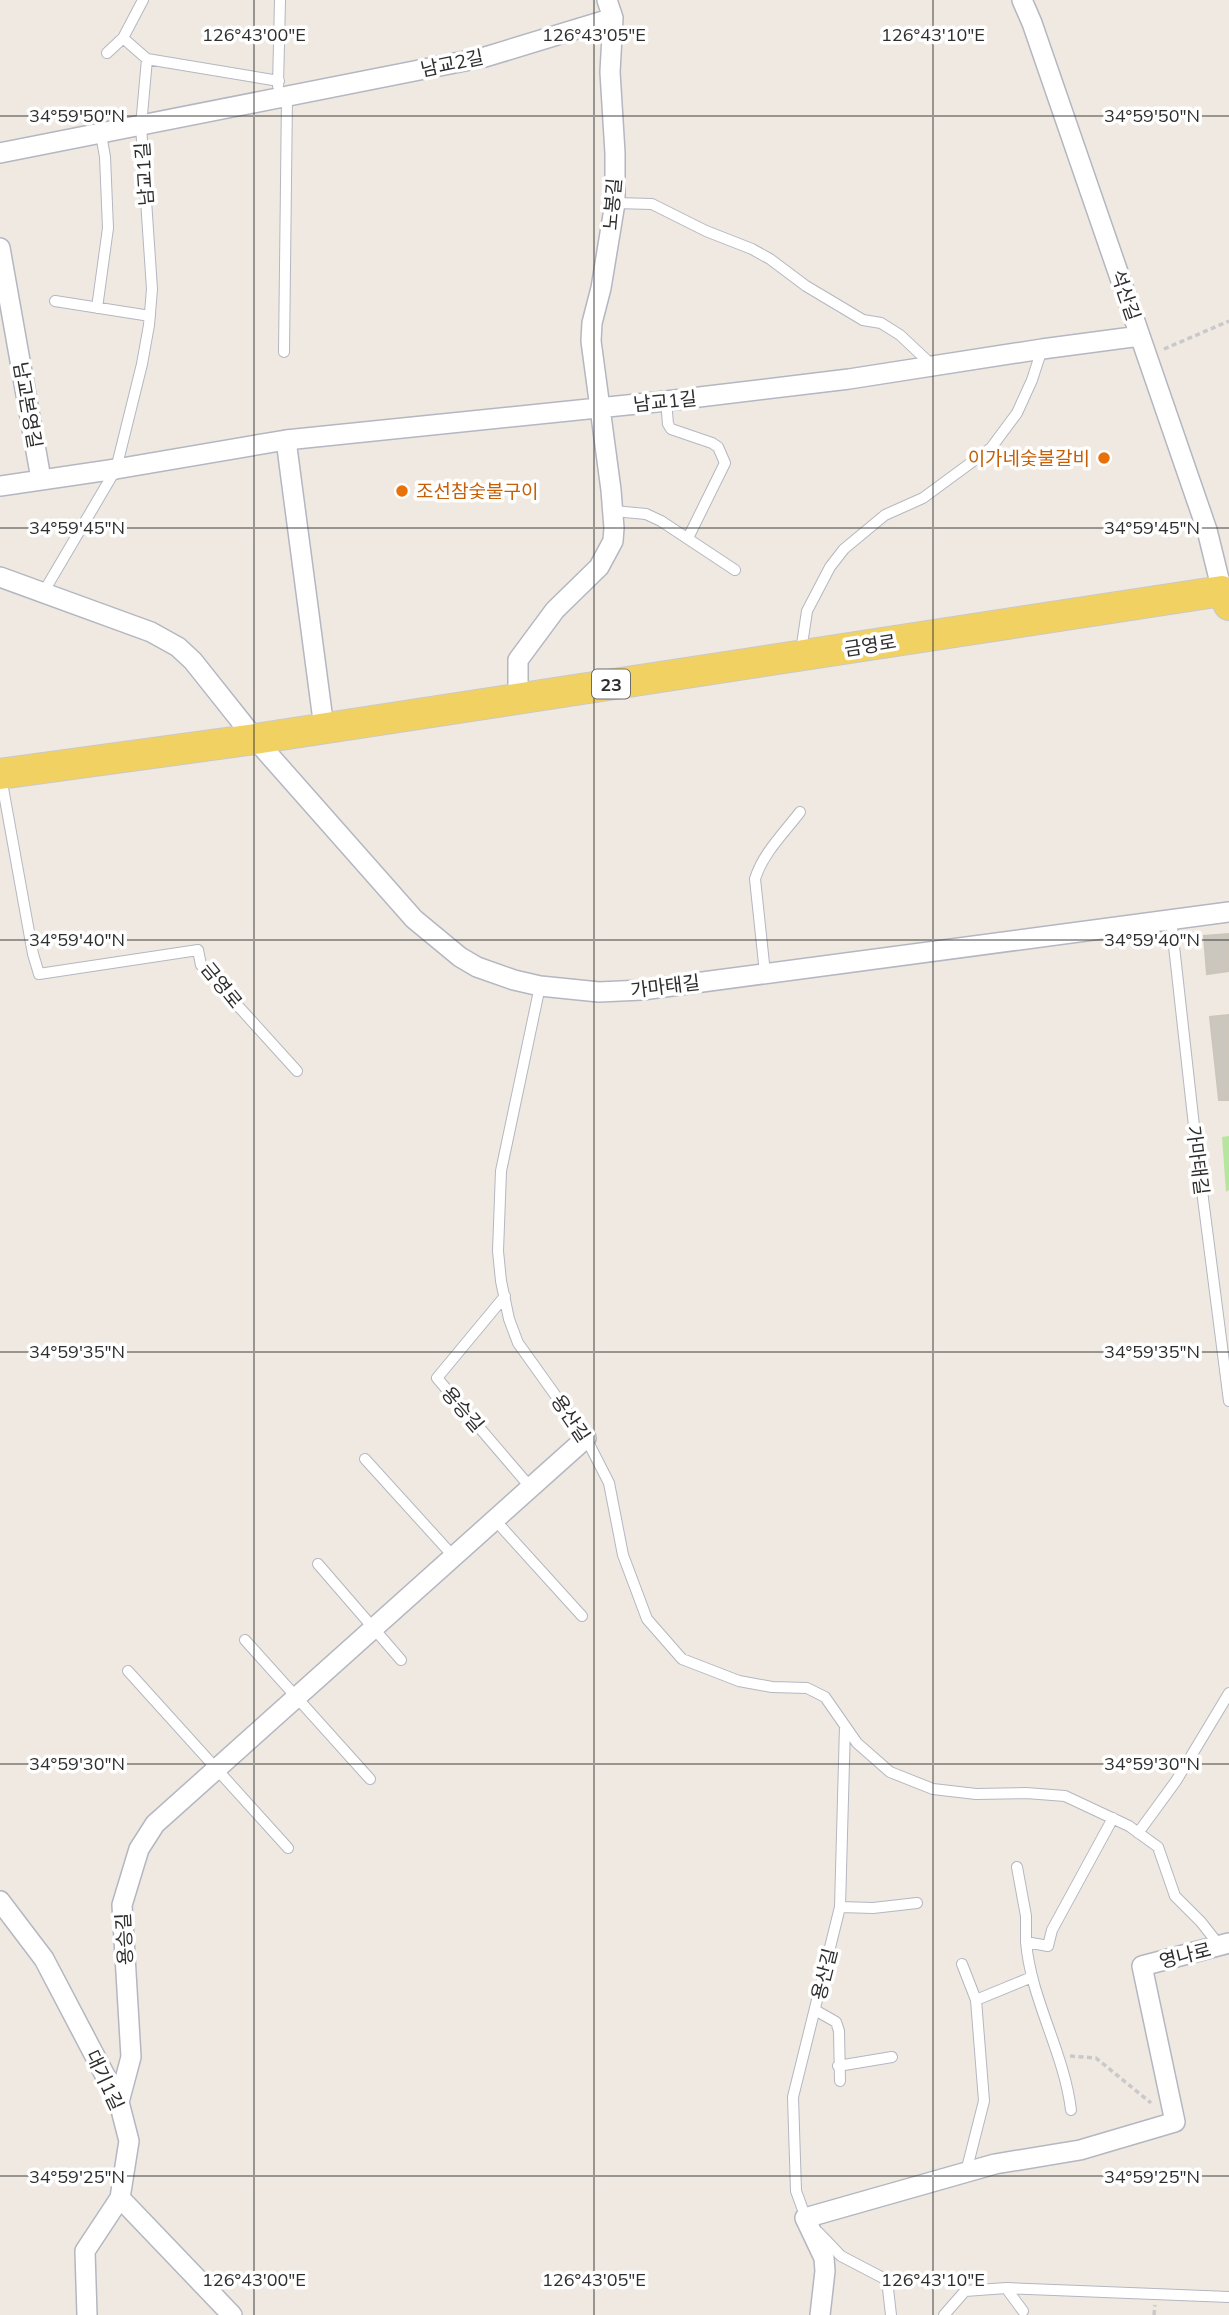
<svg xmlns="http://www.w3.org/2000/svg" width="1229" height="2315" viewBox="0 0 1229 2315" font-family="Mulish,'Noto Sans KR',sans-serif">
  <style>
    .green { fill: #b6e59e }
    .building { fill: #cbc7bf; stroke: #cbc5ba; stroke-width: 2 }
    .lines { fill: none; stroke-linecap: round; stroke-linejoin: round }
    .service-casing { stroke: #b4b7c1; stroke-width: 12 }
    .minor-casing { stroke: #b4b7c1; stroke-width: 22 }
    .primary-casing { stroke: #c9c9c9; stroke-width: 32 }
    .path { stroke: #c9c9c9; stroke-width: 3.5; stroke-dasharray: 5 3.5; stroke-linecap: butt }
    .service { stroke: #fff; stroke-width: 10 }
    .minor { stroke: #fff; stroke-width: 19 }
    .primary { stroke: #f2d163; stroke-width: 30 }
    .ticks { fill: none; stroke: #2e2e2e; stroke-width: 2; stroke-opacity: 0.45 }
    .food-dot { fill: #e8710a; stroke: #fff; stroke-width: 2.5 }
    .labels { text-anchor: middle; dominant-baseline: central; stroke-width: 7; stroke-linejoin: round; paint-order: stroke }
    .shield { fill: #fff; stroke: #6d6d6d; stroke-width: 2 }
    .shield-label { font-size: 18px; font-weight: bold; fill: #2e2e2e }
    .street-label { font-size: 19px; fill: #2e2e2e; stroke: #fff }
    .food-label { font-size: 19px; fill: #c56008; stroke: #fff; text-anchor: end }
    .ticks-label { font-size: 18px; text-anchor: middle; fill: #2e2e2e; stroke: #fff; stroke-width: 7; stroke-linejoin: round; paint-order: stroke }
  </style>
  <rect width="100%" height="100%" fill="#efe9e1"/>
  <!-- green -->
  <path class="green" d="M1229,1136V1190L1226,1192L1222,1137Z"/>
  <!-- building -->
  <path class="building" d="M1229,934V971L1207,974L1204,936Z
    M1229,1015V1100H1219L1210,1017Z"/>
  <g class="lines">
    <!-- service casing -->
    <g class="service-casing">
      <path id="service" d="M107,53L123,38
        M147,59L279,81
        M278,86L280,0
        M615,203L652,204L706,231L752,249L770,259L806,286L863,320L881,323L900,335L933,366
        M55,301L150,316
        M97,308L108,228L105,157L101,134
        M284,352L287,97
        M666,401L668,424L671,429L712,443L718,447L725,463L688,538
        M614,511L646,514L661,521L735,570
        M43,593L116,469L142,364L149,325L152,289L141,126L147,59L123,38L143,0
        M801,651L807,611L830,567L844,549L885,515L923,498L991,448L1017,413L1032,380L1042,349
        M1,777L33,954L39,974L198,950L201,965L297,1071
        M1171,919L1196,1144L1229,1401
        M765,973L755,879C763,853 784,833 800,812
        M540,986L501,1171L498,1251L501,1281L509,1319L518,1343L586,1438L609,1483L623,1555L647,1619L682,1659L739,1681L772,1687L807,1688L825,1697L857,1743L890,1772L933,1789L976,1794L1026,1793L1065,1796L1129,1826L1158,1847L1175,1896L1201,1922L1219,1945
        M505,1296L437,1378L531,1488
        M365,1459L454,1557
        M495,1520L582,1616
        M318,1564L401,1660
        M245,1640L370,1779
        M128,1671L288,1848
        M1138,1833L1176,1781L1229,1693
        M1017,1867L1026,1916V1942
        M840,1907L873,1908L917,1903
        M962,1964L976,2000L984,2101L966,2172
        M976,2000L1032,1977
        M815,2010L836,2022L839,2031L840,2081
        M838,2066L892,2057
        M1071,2110C1064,2052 1031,2000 1026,1942L1048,1946L1052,1930L1113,1818
        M807,2221L796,2191L793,2097L840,1907L845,1726
        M818,2232L841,2256L887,2280L891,2315
        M1023,2311L1006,2288L1229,2297
        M944,2315L965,2291L1006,2288"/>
    </g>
    <!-- minor casing -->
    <g class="minor-casing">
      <path id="minor" d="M1022,0L1032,23L1207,530L1222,591
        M0,153L485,57L613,18
        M0,248L41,479
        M286,440L324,728
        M0,486L116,469L286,440L666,401L849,379L1042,349L1140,336
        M0,577L151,632L178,647L193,661L255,739L414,919L460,957L477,967L514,980L540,986L599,992L642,990L1229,912
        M518,698V660L555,610L599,567L613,541L614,528L611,490L591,341L592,323L601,288L615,203V153L610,72L613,18L607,0
        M0,1901L44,1959L119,2102L129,2141L120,2198L85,2251L87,2315
        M119,2102L131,2057L122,1905L139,1849L155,1824L586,1438
        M120,2198L232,2315
        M820,2315L825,2271L824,2258L805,2218L995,2164L1080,2150L1175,2122L1142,1966L1229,1943"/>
    </g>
    <!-- primary casing -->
    <g class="primary-casing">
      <path id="primary" d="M0,774L255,739L1222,591L1229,605"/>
    </g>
    <!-- path -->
    <path class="path" d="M1164,349L1229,321
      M1070,2056L1096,2058L1151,2103
      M1154,2315L1155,2305"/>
    <!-- service -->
    <use href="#service" class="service"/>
    <!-- minor -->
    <use href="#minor" class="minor"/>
    <!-- primary -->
    <use href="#primary" class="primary"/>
  </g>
  <!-- ticks -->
  <path class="ticks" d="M254,0V2315M594,0V2315M933,0V2315M0,116H1229M0,528H1229M0,940H1229M0,1352H1229M0,1764H1229M0,2176H1229"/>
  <!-- markers -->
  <g class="food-dot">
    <circle cx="1104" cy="458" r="7"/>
    <circle cx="402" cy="491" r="7"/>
  </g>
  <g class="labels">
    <!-- shield labels -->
    <rect class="shield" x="592" y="669.5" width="38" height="29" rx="5"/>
    <g class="shield-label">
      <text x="611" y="684">23</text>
    </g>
    <!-- street labels -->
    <g class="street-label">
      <text transform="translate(452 63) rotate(-12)">남교2길</text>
      <text transform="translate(144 174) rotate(-94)">남교1길</text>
      <text transform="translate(612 204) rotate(-85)">노봉길</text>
      <text transform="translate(1126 295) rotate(71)">석산길</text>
      <text transform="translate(665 401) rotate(-6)">남교1길</text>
      <text transform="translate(28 405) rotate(80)">남교본영길</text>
      <text transform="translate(870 645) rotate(-9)">금영로</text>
      <text transform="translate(222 985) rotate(51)">금영로</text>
      <text transform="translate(665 986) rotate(-7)">가마태길</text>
      <text transform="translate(1198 1160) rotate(83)">가마태길</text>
      <text transform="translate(463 1409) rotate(49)">용승길</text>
      <text transform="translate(571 1418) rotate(56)">용산길</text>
      <text transform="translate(124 1939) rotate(-93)">용승길</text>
      <text transform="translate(1185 1955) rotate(-14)">영나로</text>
      <text transform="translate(824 1974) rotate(-76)">용산길</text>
      <text transform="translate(105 2080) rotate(65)">대기1길</text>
    </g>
    <!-- food labels -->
    <g class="food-label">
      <text x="1090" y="458">이가네숯불갈비</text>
      <text x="416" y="491" text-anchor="start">조선참숯불구이</text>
    </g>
  </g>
  <g class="ticks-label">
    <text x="254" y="41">126°43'00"E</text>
    <text x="594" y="41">126°43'05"E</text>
    <text x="933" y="41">126°43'10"E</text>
    <text x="77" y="122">34°59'50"N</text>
    <text x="1152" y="122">34°59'50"N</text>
    <text x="77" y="534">34°59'45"N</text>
    <text x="1152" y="534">34°59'45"N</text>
    <text x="77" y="946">34°59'40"N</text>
    <text x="1152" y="946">34°59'40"N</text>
    <text x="77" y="1358">34°59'35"N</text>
    <text x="1152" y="1358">34°59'35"N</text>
    <text x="77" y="1770">34°59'30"N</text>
    <text x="1152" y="1770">34°59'30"N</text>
    <text x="77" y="2183">34°59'25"N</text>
    <text x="1152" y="2183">34°59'25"N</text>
    <text x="254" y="2286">126°43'00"E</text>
    <text x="594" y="2286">126°43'05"E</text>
    <text x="933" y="2286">126°43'10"E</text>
  </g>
</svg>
